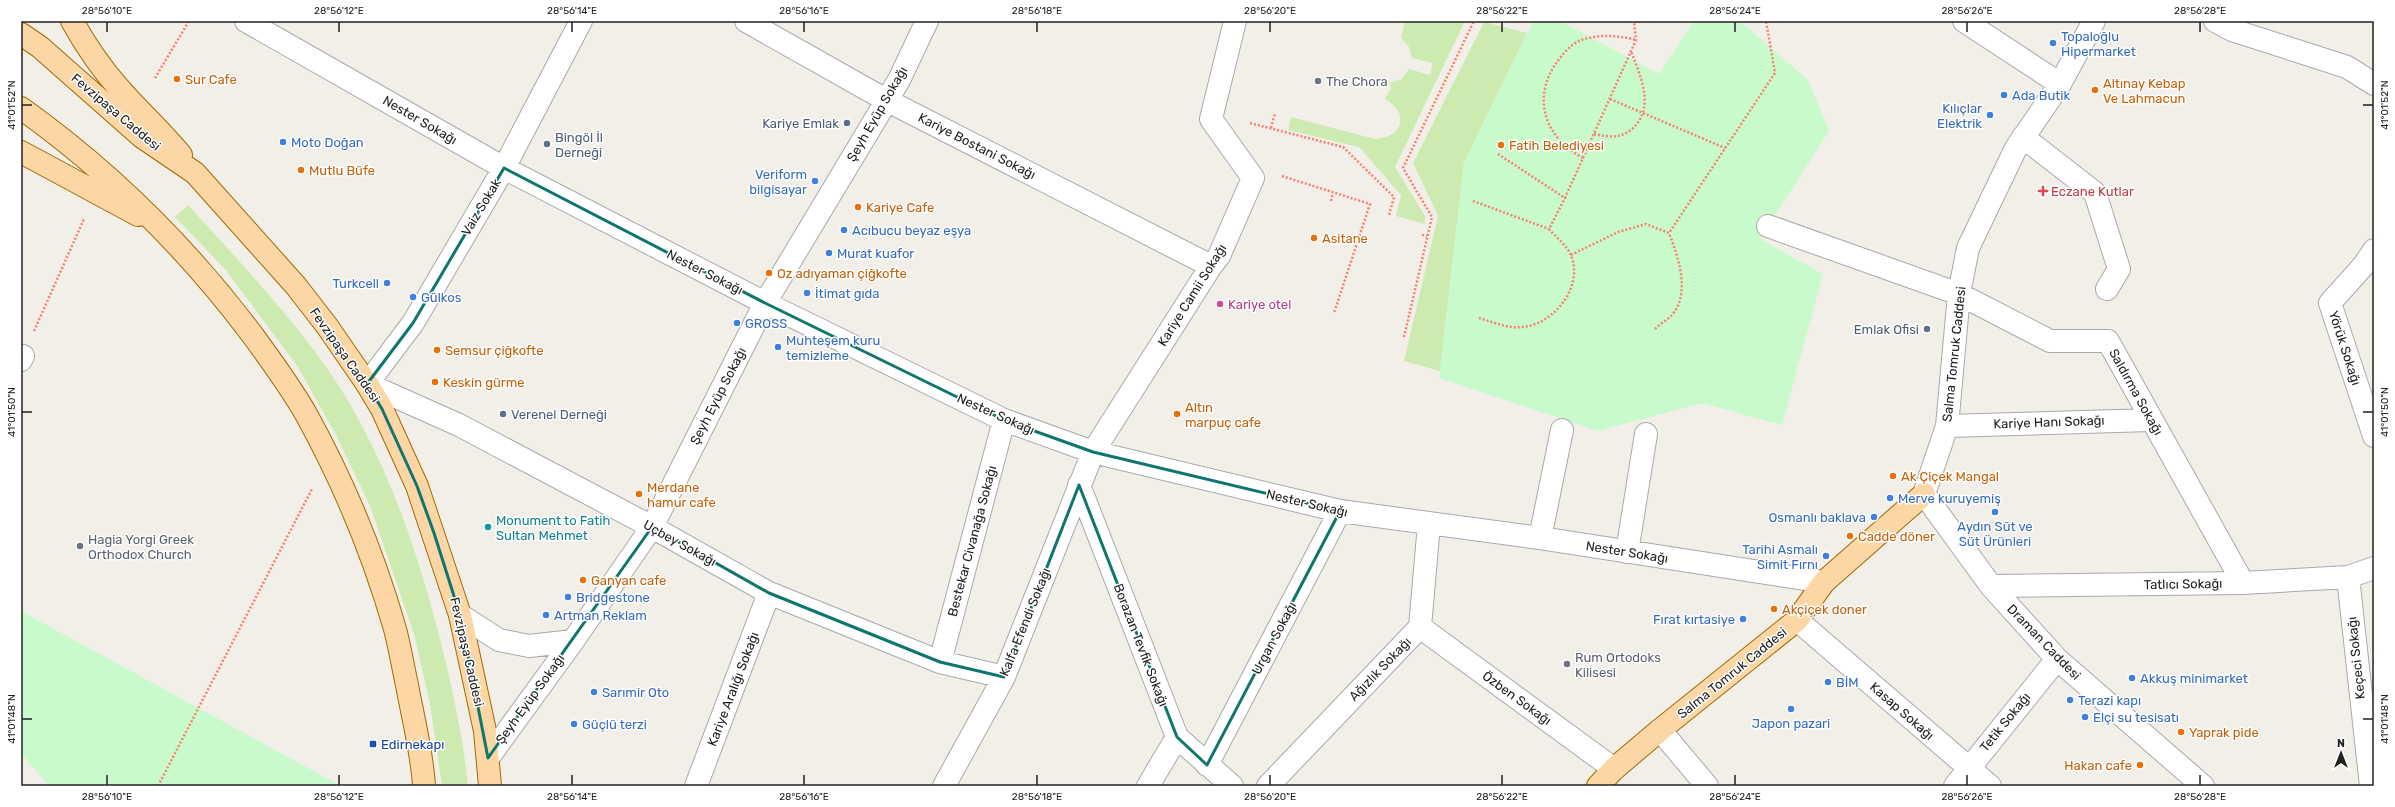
<svg xmlns="http://www.w3.org/2000/svg" width="2395" height="807" viewBox="0 0 2395 807" font-family="Rubik,sans-serif">
  <style>
    .grass { fill: #cdebb0 }
    .park { fill: #c8facc }
    .lines { fill: none; stroke-linecap: round; stroke-linejoin: round }
    .minor-casing { stroke: #a9a9a9; stroke-width: 24 }
    .major-casing { stroke: #a06b00; stroke-width: 24 }
    .path { stroke: #fa8072; stroke-width: 2.5; stroke-dasharray: 2 2; stroke-linecap: butt }
    .minor { stroke: #fff; stroke-width: 22 }
    .major { stroke: #fcd6a4; stroke-width: 22 }
    .marked { fill: none; stroke: #0f766e; stroke-width: 3; stroke-linejoin: round }
    .ticks { fill: none; stroke: #222; stroke-width: 1.5 }
    .shop-dot { fill: #3f7fe0; stroke: #fff; stroke-width: 1.5 }
    .food-dot { fill: #e8710a; stroke: #fff; stroke-width: 1.5 }
    .worship-dot { fill: #6b7280; stroke: #fff; stroke-width: 1.5 }
    .service-dot { fill: #5c6f8a; stroke: #fff; stroke-width: 1.5 }
    .health-dot { fill: #e0444e; stroke: #fff; stroke-width: 1.5 }
    .hotel-dot { fill: #d1479c; stroke: #fff; stroke-width: 1.5 }
    .culture-dot { fill: #0f9aa8; stroke: #fff; stroke-width: 1.5 }
    .transit-dot { fill: #1a4fb4; stroke: #fff; stroke-width: 1.5 }
    .labels { text-anchor: middle; dominant-baseline: central; stroke-width: 3; stroke-linejoin: round; paint-order: stroke }
    .shop-label { font-size: 13px; fill: #366cbe; stroke: #fff; text-anchor: start }
    .food-label { font-size: 13px; fill: #c56008; stroke: #fff; text-anchor: start }
    .worship-label { font-size: 13px; fill: #5b616d; stroke: #fff; text-anchor: start }
    .street-label { font-size: 13px; fill: #222; stroke: #fff }
    .service-label { font-size: 13px; fill: #4e5e75; stroke: #fff; text-anchor: end }
    .health-label { font-size: 13px; fill: #be3a42; stroke: #fff; text-anchor: start }
    .hotel-label { font-size: 13px; fill: #b23c85; stroke: #fff; text-anchor: start }
    .culture-label { font-size: 13px; fill: #0d838f; stroke: #fff; text-anchor: start }
    .transit-label { font-size: 13px; fill: #164399; stroke: #fff; text-anchor: start }
    .neatline { fill: none; stroke: #222; stroke-width: 1.5 }
    .ticks-label { font-size: 10px; text-anchor: middle; fill: #222 }
  </style>
  <rect width="100%" height="100%" fill="#f2efe9"/>
  <!-- grass -->
  <path class="grass" d="M1405,21H1465L1395,167L1425,216V224L1396,216L1401,195L1359,147L1288,130L1291,117L1375,139C1402,137 1411,114 1385,99L1391,88L1389,83L1402,79L1409,69L1430,75L1433,63L1412,58L1409,47L1401,38Z
    M1484,22L1527,33L1464,163L1440,371L1404,361L1438,216L1413,163Z
    M188,205C232,253 277,301 316,353C380,438 415,541 441,643C453,691 463,737 468,786H442L430,704L414,634L370,506L337,437L298,367L225,269L175,217Z"/>
  <!-- park -->
  <path class="park" d="M1533,21H1560L1659,74L1694,21H1736L1748,28L1808,80L1829,131L1760,239L1823,274L1782,425L1702,403L1598,431L1439,378L1464,163Z
    M21,611L341,786H49L21,753Z"/>
  <g class="lines">
    <!-- minor casing -->
    <g class="minor-casing">
      <path id="minor" d="M246,21L504,168L765,303L1004,420L1093,452L1340,511L1540,538L1824,582
        M581,21L504,168L413,323L367,384L459,425L652,527L769,593L940,662L1004,677
        M746,21L886,100L1211,266
        M1964,21L2060,84
        M2094,21L2060,84L2016,148L1968,248L1959,294L1947,426L1924,494L1991,586L2057,659L2203,786
        M2215,21L2232,30L2347,67L2374,84
        M2023,137L2095,193L2119,269L2107,289
        M1768,226L1959,294L2050,341H2108L2243,583
        M2374,250L2364,265L2330,303L2374,436
        M21,360L23,356
        M1947,426L2151,420
        M1079,485L1177,737L1232,786
        M1540,538L1562,430
        M1627,552L1646,434
        M2348,577L2371,786
        M1991,586L2243,583L2348,577L2374,568
        M460,615L499,640L529,646L573,641
        M1797,620L1990,786
        M1420,627L1614,769
        M940,662L1004,420
        M1660,730L1707,786
        M488,758L573,641L652,527L765,303L899,80L927,21
        M1207,765L1340,511
        M696,786L769,593
        M944,786L1004,677L1093,452L1211,266L1219,256L1253,178L1211,119L1235,21
        M1148,786L1177,737
        M1268,786L1420,627L1429,524
        M1955,786L2057,659"/>
    </g>
    <!-- major casing -->
    <g class="major-casing">
      <path id="major" d="M72,21C85,44 100,67 118,87C138,110 161,131 181,155
        M21,34L40,47L142,137L195,173L296,286L327,326L367,384L382,409L417,486L460,615L485,731L490,786
        M21,108C109,171 186,247 251,333C270,359 290,386 306,414C343,481 374,556 395,629C400,648 403,667 407,685C413,718 422,752 424,786
        M21,152L138,215
        M1598,786L1614,769L1660,730L1797,620L1824,582L1924,494"/>
    </g>
    <!-- path -->
    <path class="path" d="M155,78L189,21
      M1610,99L1725,148
      M1250,123L1343,147L1394,197L1389,215
      M1271,128L1275,113
      M1594,134C1608,137 1620,139 1632,129C1656,108 1640,75 1631,51
      M1498,154L1565,198L1636,40L1634,21
      M1583,158C1545,138 1531,98 1557,62C1562,55 1571,44 1579,41C1596,34 1619,35 1636,40
      M1282,176L1370,204L1334,313
      M1331,201L1333,193
      M1473,201L1549,229
      M1422,235L1427,236
      M1571,255L1618,232L1646,224L1669,233L1775,73L1766,21
      M1479,318C1493,322 1508,329 1523,327C1554,324 1584,287 1571,255C1567,246 1556,237 1549,229L1565,198
      M1655,329C1660,324 1667,320 1672,315C1691,293 1678,256 1669,233
      M34,331L84,219
      M1404,337L1432,217L1403,168L1474,21
      M158,786L312,489"/>
    <!-- minor -->
    <use href="#minor" class="minor"/>
    <!-- major -->
    <use href="#major" class="major"/>
  </g>
  <!-- marked area -->
  <path class="marked" d="M504,168L765,303L1004,420L1093,452L1340,511L1207,765L1177,737L1079,485L1004,677L940,662L769,593L652,527L488,758L460,615L434,533L417,486L382,409L367,384L413,323Z"/>
  <!-- ticks -->
  <path class="ticks" d="M107,22V32M339,22V32M572,22V32M804,22V32M1037,22V32M1270,22V32M1502,22V32M1735,22V32M1967,22V32M2200,22V32M22,105H32M2363,105H2373M22,412H32M2363,412H2373M22,719H32M2363,719H2373M107,775V785M339,775V785M572,775V785M804,775V785M1037,775V785M1270,775V785M1502,775V785M1735,775V785M1967,775V785M2200,775V785"/>
  <!-- markers -->
  <g class="shop-dot">
    <circle cx="2053" cy="43" r="4"/>
    <circle cx="2004" cy="95" r="4"/>
    <circle cx="1990" cy="115" r="4"/>
    <circle cx="283" cy="142" r="4"/>
    <circle cx="815" cy="181" r="4"/>
    <circle cx="844" cy="230" r="4"/>
    <circle cx="829" cy="253" r="4"/>
    <circle cx="387" cy="283" r="4"/>
    <circle cx="807" cy="293" r="4"/>
    <circle cx="413" cy="297" r="4"/>
    <circle cx="737" cy="323" r="4"/>
    <circle cx="778" cy="347" r="4"/>
    <circle cx="1890" cy="498" r="4"/>
    <circle cx="1995" cy="512" r="4"/>
    <circle cx="1874" cy="517" r="4"/>
    <circle cx="1826" cy="556" r="4"/>
    <circle cx="568" cy="597" r="4"/>
    <circle cx="546" cy="615" r="4"/>
    <circle cx="1743" cy="619" r="4"/>
    <circle cx="2132" cy="678" r="4"/>
    <circle cx="1828" cy="682" r="4"/>
    <circle cx="594" cy="692" r="4"/>
    <circle cx="2070" cy="700" r="4"/>
    <circle cx="1791" cy="709" r="4"/>
    <circle cx="2085" cy="717" r="4"/>
    <circle cx="574" cy="724" r="4"/>
  </g>
  <g class="food-dot">
    <circle cx="177" cy="79" r="4"/>
    <circle cx="2095" cy="90" r="4"/>
    <circle cx="1501" cy="145" r="4"/>
    <circle cx="301" cy="170" r="4"/>
    <circle cx="858" cy="207" r="4"/>
    <circle cx="1314" cy="238" r="4"/>
    <circle cx="769" cy="273" r="4"/>
    <circle cx="437" cy="350" r="4"/>
    <circle cx="435" cy="382" r="4"/>
    <circle cx="1177" cy="414" r="4"/>
    <circle cx="1893" cy="476" r="4"/>
    <circle cx="639" cy="494" r="4"/>
    <circle cx="1850" cy="536" r="4"/>
    <circle cx="583" cy="580" r="4"/>
    <circle cx="1774" cy="609" r="4"/>
    <circle cx="2181" cy="732" r="4"/>
    <circle cx="2140" cy="765" r="4"/>
  </g>
  <g class="worship-dot">
    <circle cx="1318" cy="81" r="4"/>
    <circle cx="80" cy="546" r="4"/>
    <circle cx="1567" cy="664" r="4"/>
  </g>
  <g class="service-dot">
    <circle cx="847" cy="123" r="4"/>
    <circle cx="547" cy="144" r="4"/>
    <circle cx="1927" cy="329" r="4"/>
    <circle cx="503" cy="414" r="4"/>
  </g>
  <path class="health-dot" d="M2041 185h4v4h4v4h-4v4h-4v-4h-4v-4h4z"/>
  <circle class="hotel-dot" cx="1220" cy="304" r="4"/>
  <circle class="culture-dot" cx="488" cy="527" r="4"/>
  <rect class="transit-dot" x="369" y="740" width="8" height="8" rx="2"/>
  <g class="labels">
    <!-- shop labels -->
    <g class="shop-label">
      <text x="2061" y="36">Topaloğlu<tspan x="2061" dy="15">Hipermarket</tspan></text>
      <text x="2012" y="95">Ada Butik</text>
      <text x="1982" y="108" text-anchor="end">Kılıçlar<tspan x="1982" dy="15">Elektrik</tspan></text>
      <text x="291" y="142">Moto Doğan</text>
      <text x="807" y="174" text-anchor="end">Veriform<tspan x="807" dy="15">bilgisayar</tspan></text>
      <text x="852" y="230">Acıbucu beyaz eşya</text>
      <text x="837" y="253">Murat kuafor</text>
      <text x="379" y="283" text-anchor="end">Turkcell</text>
      <text x="815" y="293">İtimat gıda</text>
      <text x="421" y="297">Gülkos</text>
      <text x="745" y="323">GROSS</text>
      <text x="786" y="340">Muhteşem kuru<tspan x="786" dy="15">temizleme</tspan></text>
      <text x="1898" y="498">Merve kuruyemiş</text>
      <text x="1866" y="517" text-anchor="end">Osmanlı baklava</text>
      <text x="1995" y="526" text-anchor="middle">Aydın Süt ve<tspan x="1995" dy="15">Süt Ürünleri</tspan></text>
      <text x="1818" y="549" text-anchor="end">Tarihi Asmalı<tspan x="1818" dy="15">Simit Fırnı</tspan></text>
      <text x="576" y="597">Bridgestone</text>
      <text x="554" y="615">Artman Reklam</text>
      <text x="1735" y="619" text-anchor="end">Fırat kırtasiye</text>
      <text x="2140" y="678">Akkuş minimarket</text>
      <text x="1836" y="682">BİM</text>
      <text x="602" y="692">Sarımir Oto</text>
      <text x="2078" y="700">Terazi kapı</text>
      <text x="2093" y="717">Elçi su tesisatı</text>
      <text x="1791" y="723" text-anchor="middle">Japon pazari</text>
      <text x="582" y="724">Güçlü terzi</text>
    </g>
    <!-- food labels -->
    <g class="food-label">
      <text x="185" y="79">Sur Cafe</text>
      <text x="2103" y="83">Altınay Kebap<tspan x="2103" dy="15">Ve Lahmacun</tspan></text>
      <text x="1509" y="145">Fatih Belediyesi</text>
      <text x="309" y="170">Mutlu Büfe</text>
      <text x="866" y="207">Kariye Cafe</text>
      <text x="1322" y="238">Asitane</text>
      <text x="777" y="273">Oz adıyaman çiğkofte</text>
      <text x="445" y="350">Semsur çiğkofte</text>
      <text x="443" y="382">Keskin gürme</text>
      <text x="1185" y="407">Altın<tspan x="1185" dy="15">marpuç cafe</tspan></text>
      <text x="1901" y="476">Ak Çiçek Mangal</text>
      <text x="647" y="487">Merdane<tspan x="647" dy="15">hamur cafe</tspan></text>
      <text x="1858" y="536">Cadde döner</text>
      <text x="591" y="580">Ganyan cafe</text>
      <text x="1782" y="609">Akçiçek doner</text>
      <text x="2189" y="732">Yaprak pide</text>
      <text x="2132" y="765" text-anchor="end">Hakan cafe</text>
    </g>
    <!-- worship labels -->
    <g class="worship-label">
      <text x="1326" y="81">The Chora</text>
      <text x="88" y="539">Hagia Yorgi Greek<tspan x="88" dy="15">Orthodox Church</tspan></text>
      <text x="1575" y="657">Rum Ortodoks<tspan x="1575" dy="15">Kilisesi</tspan></text>
    </g>
    <!-- street labels -->
    <g class="street-label">
      <text transform="translate(116 112) rotate(40)">Fevzipaşa Caddesi</text>
      <text transform="translate(877 114) rotate(-60)">Şeyh Eyüp Sokağı</text>
      <text transform="translate(420 120) rotate(30)">Nester Sokağı</text>
      <text transform="translate(977 146) rotate(27)">Kariye Bostani Sokağı</text>
      <text transform="translate(481 207) rotate(-59)">Vaiz Sokak</text>
      <text transform="translate(705 272) rotate(27)">Nester Sokağı</text>
      <text transform="translate(1192 295) rotate(-58)">Kariye Camii Sokağı</text>
      <text transform="translate(2345 348) rotate(72)">Yörük Sokağı</text>
      <text transform="translate(1954 354) rotate(-84)">Salma Tomruk Caddesi</text>
      <text transform="translate(345 355) rotate(55)">Fevzipaşa Caddesi</text>
      <text transform="translate(2136 392) rotate(61)">Saldırma Sokağı</text>
      <text transform="translate(718 396) rotate(-63)">Şeyh Eyüp Sokağı</text>
      <text transform="translate(996 414) rotate(24)">Nester Sokağı</text>
      <text transform="translate(2049 422) rotate(-2)">Kariye Hanı Sokağı</text>
      <text transform="translate(1307 503) rotate(13)">Nester Sokağı</text>
      <text transform="translate(972 541) rotate(-75)">Bestekar Civanağa Sokağı</text>
      <text transform="translate(680 543) rotate(29)">Uçbey Sokağı</text>
      <text transform="translate(1627 552) rotate(9)">Nester Sokağı</text>
      <text transform="translate(2183 584) rotate(-1)">Tatlıcı Sokağı</text>
      <text transform="translate(1025 622) rotate(-68)">Kalfa Efendi Sokağı</text>
      <text transform="translate(1274 638) rotate(-62)">Urgan Sokağı</text>
      <text transform="translate(2044 642) rotate(46)">Draman Caddesi</text>
      <text transform="translate(1141 645) rotate(69)">Borazan Tevfik Sokağı</text>
      <text transform="translate(467 652) rotate(77)">Fevzipaşa Caddesi</text>
      <text transform="translate(2356 658) rotate(-96)">Keçeci Sokağı</text>
      <text transform="translate(1380 669) rotate(-46)">Ağızlık Sokağı</text>
      <text transform="translate(1732 673) rotate(-39)">Salma Tomruk Caddesi</text>
      <text transform="translate(733 689) rotate(-69)">Kariye Aralığı Sokağı</text>
      <text transform="translate(1517 698) rotate(36)">Özben Sokağı</text>
      <text transform="translate(530 699) rotate(-54)">Şeyh Eyüp Sokağı</text>
      <text transform="translate(1902 711) rotate(41)">Kasap Sokağı</text>
      <text transform="translate(2005 722) rotate(-51)">Tetik Sokağı</text>
    </g>
    <!-- service labels -->
    <g class="service-label">
      <text x="839" y="123">Kariye Emlak</text>
      <text x="555" y="137" text-anchor="start">Bingöl İl<tspan x="555" dy="15">Derneği</tspan></text>
      <text x="1919" y="329">Emlak Ofisi</text>
      <text x="511" y="414" text-anchor="start">Verenel Derneği</text>
    </g>
    <!-- health labels -->
    <g class="health-label">
      <text x="2051" y="191">Eczane Kutlar</text>
    </g>
    <!-- hotel labels -->
    <g class="hotel-label">
      <text x="1228" y="304">Kariye otel</text>
    </g>
    <!-- culture labels -->
    <g class="culture-label">
      <text x="496" y="520">Monument to Fatih<tspan x="496" dy="15">Sultan Mehmet</tspan></text>
    </g>
    <!-- transit labels -->
    <g class="transit-label">
      <text x="381" y="744">Edirnekapı</text>
    </g>
  </g>
  <!-- border -->
  <rect width="2395" height="807" fill="none" stroke="#ffffff" stroke-width="44"/>
  <!-- north arrow -->
  <g transform="translate(2341 753)" stroke="#ffffff" stroke-width="3" paint-order="stroke">
  <path d="M0-3L7 15L0 10L-7 15Z" fill="#222222"/>
  <text y="-6" font-size="11" font-weight="bold" text-anchor="middle" fill="#222222">N</text>
  </g>
  <rect x="22" y="22" width="2351" height="763" class="neatline"/>
  <g class="ticks-label">
    <text x="107" y="14">28°56'10"E</text>
    <text x="339" y="14">28°56'12"E</text>
    <text x="572" y="14">28°56'14"E</text>
    <text x="804" y="14">28°56'16"E</text>
    <text x="1037" y="14">28°56'18"E</text>
    <text x="1270" y="14">28°56'20"E</text>
    <text x="1502" y="14">28°56'22"E</text>
    <text x="1735" y="14">28°56'24"E</text>
    <text x="1967" y="14">28°56'26"E</text>
    <text x="2200" y="14">28°56'28"E</text>
    <text transform="translate(11 105) rotate(-90)" y="4">41°01'52"N</text>
    <text transform="translate(2384 105) rotate(-90)" y="4">41°01'52"N</text>
    <text transform="translate(11 412) rotate(-90)" y="4">41°01'50"N</text>
    <text transform="translate(2384 412) rotate(-90)" y="4">41°01'50"N</text>
    <text transform="translate(11 719) rotate(-90)" y="4">41°01'48"N</text>
    <text transform="translate(2384 719) rotate(-90)" y="4">41°01'48"N</text>
    <text x="107" y="800">28°56'10"E</text>
    <text x="339" y="800">28°56'12"E</text>
    <text x="572" y="800">28°56'14"E</text>
    <text x="804" y="800">28°56'16"E</text>
    <text x="1037" y="800">28°56'18"E</text>
    <text x="1270" y="800">28°56'20"E</text>
    <text x="1502" y="800">28°56'22"E</text>
    <text x="1735" y="800">28°56'24"E</text>
    <text x="1967" y="800">28°56'26"E</text>
    <text x="2200" y="800">28°56'28"E</text>
  </g>
</svg>
